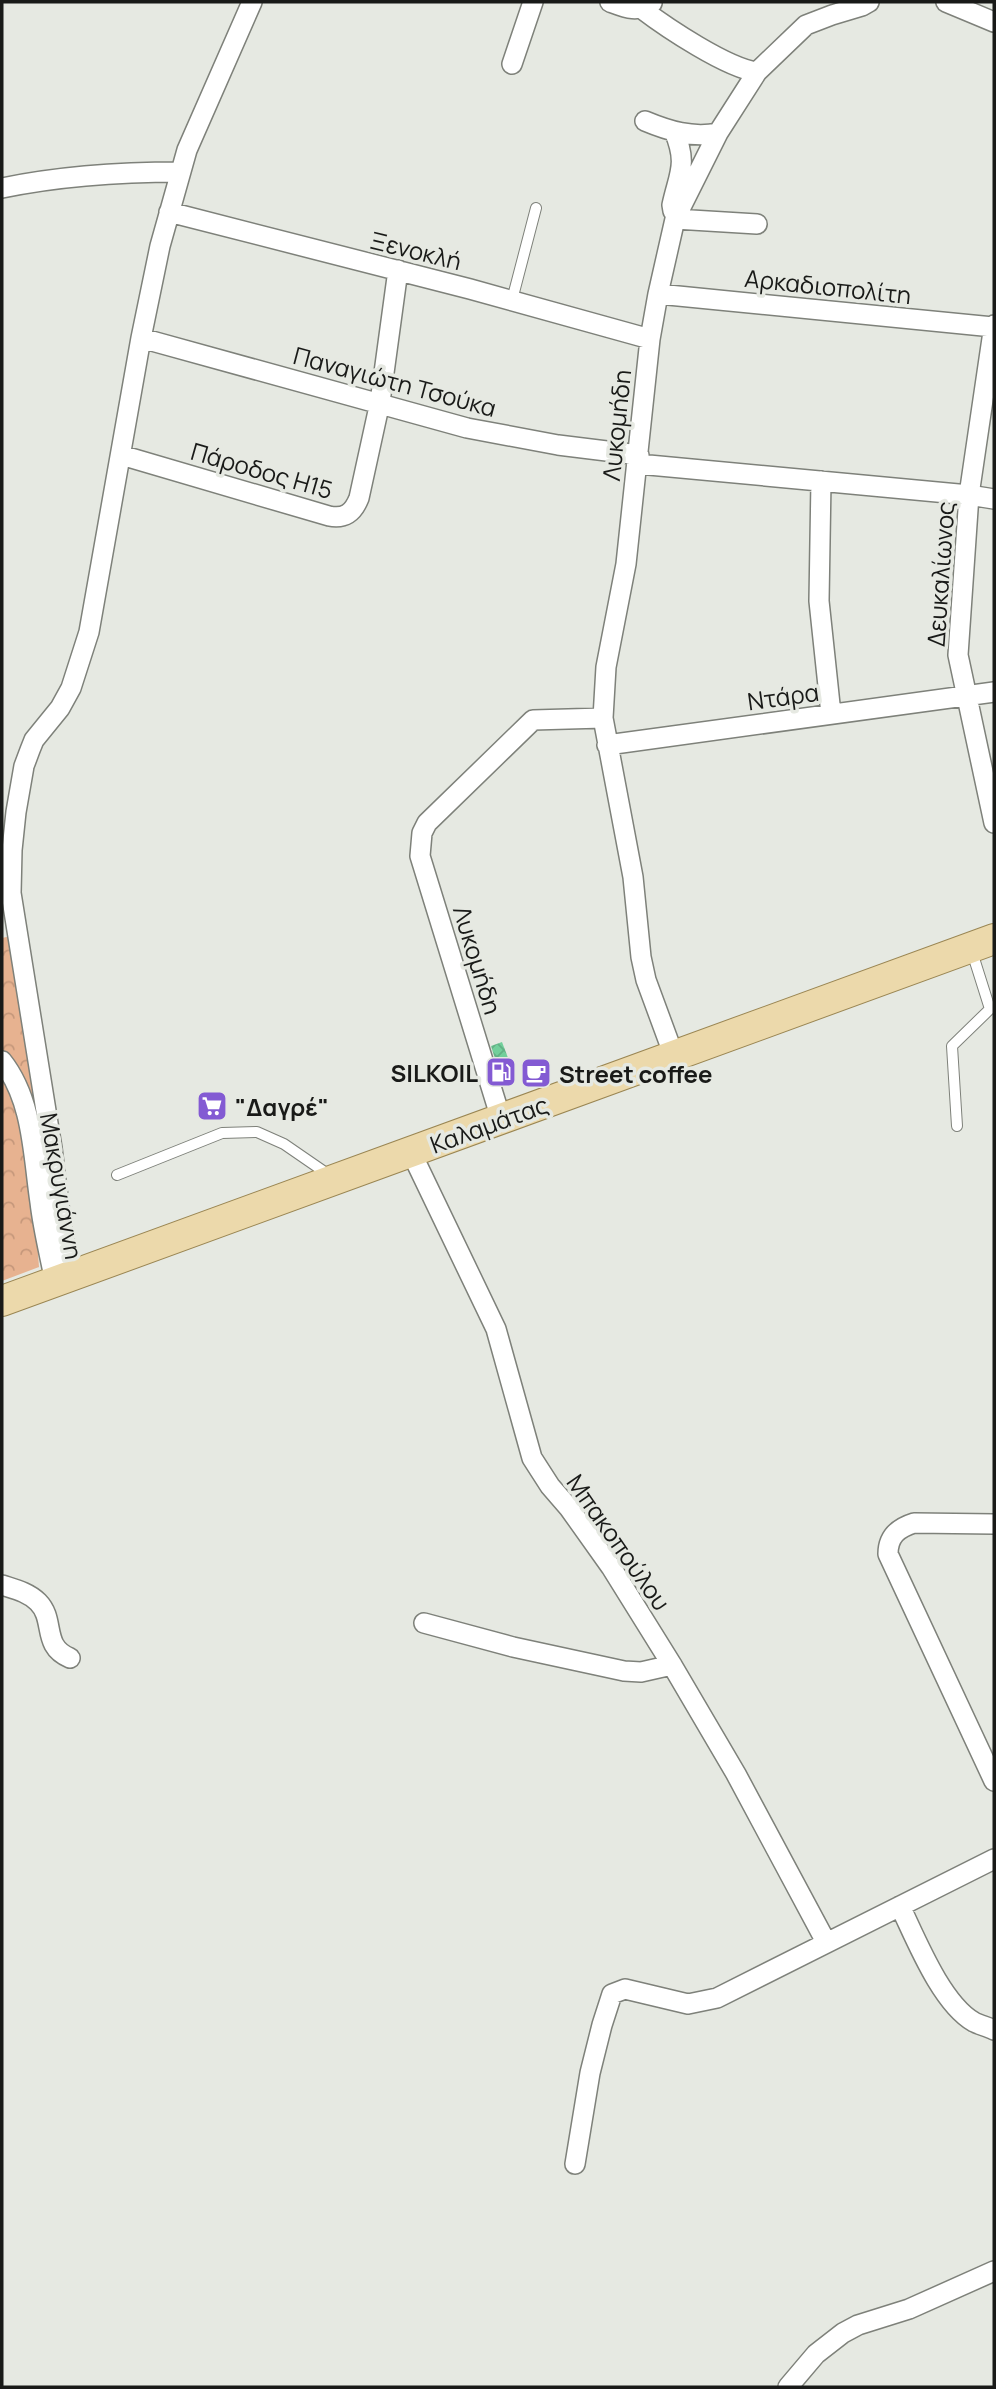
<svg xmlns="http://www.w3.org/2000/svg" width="996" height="2389" viewBox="0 0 996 2389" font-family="Manrope,sans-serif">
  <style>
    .forest { fill: url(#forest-crowns) }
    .building { fill: url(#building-cross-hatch) }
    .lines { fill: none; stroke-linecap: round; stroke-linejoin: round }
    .lane-casing { stroke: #7e817a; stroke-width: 12 }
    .street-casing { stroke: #7e817a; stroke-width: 22 }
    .primary-casing { stroke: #9a8653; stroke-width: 32 }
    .lane { stroke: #fff; stroke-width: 10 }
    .street { stroke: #fff; stroke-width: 19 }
    .primary { stroke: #ecd9ab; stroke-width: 30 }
    .labels { text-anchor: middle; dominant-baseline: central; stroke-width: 7; stroke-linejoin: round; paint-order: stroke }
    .street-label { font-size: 24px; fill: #191a18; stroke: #e6e9e2 }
    .poi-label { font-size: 24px; font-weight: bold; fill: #191a18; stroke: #e6e9e2; text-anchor: start }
  </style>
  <defs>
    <pattern id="forest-crowns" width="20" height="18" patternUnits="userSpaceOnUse" patternTransform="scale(1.75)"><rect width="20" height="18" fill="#e7b290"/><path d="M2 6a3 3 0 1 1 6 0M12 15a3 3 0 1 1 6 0" fill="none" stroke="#c6987b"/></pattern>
    <pattern id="building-cross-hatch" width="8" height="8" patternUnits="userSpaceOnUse" patternTransform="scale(1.75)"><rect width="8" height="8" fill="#72cf9b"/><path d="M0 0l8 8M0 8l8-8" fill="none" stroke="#62b185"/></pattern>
  </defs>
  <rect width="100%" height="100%" fill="#e6e9e2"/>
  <!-- forest -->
  <path class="forest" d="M15,935L57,1224L37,1241L39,1267L2,1281V938Z"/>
  <!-- building -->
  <path class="building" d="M502,1042L515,1076L502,1081L491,1046Z"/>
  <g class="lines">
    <!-- lane casing -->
    <g class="lane-casing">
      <path id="lane" d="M512,300L536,208
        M957,1126L952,1046L990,1009L972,952
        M117,1175L222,1133L257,1132L284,1144L329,1175"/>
    </g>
    <!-- street casing -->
    <g class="street-casing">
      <path id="street" d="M610,2C626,8 637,13 652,3
        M946,2L994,22
        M642,9C667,28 727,68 757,72
        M512,64L533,2
        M645,121C669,131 692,138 718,133
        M2,188C60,176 121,172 180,172
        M673,211L672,205C679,173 688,164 674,131
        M169,212L470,289L650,339
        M675,219L757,224
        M658,294L993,327
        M994,325L969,495L958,655L994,823
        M141,338L467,428L558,445L639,455
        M121,455L329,516C345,519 353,513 359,498L380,402L398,270
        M638,464L969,495L994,499
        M821,481L819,601L831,714
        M607,745L994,692
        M674,1056L646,980L641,957L633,877L603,718L606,667L626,564L650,339L658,294L675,219L718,133L757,72L806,25L832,15L862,6L869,2
        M2,1061C33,1100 33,1155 40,1202C43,1229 50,1256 55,1282
        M501,1119L420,856L422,833L427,823L533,720L603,718
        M411,1152L496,1329L532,1458L550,1486L569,1508L611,1567L672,1665L736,1774L826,1942
        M72,1277L62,1230L52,1148L11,893L12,850L16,812L24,766L30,750L34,740L60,708L71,688L89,632L141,338L160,246L187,150L252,2
        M994,1524L914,1523C898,1528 888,1536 888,1554L994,1781
        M2,1585C14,1589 28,1592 38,1602C56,1620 41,1646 70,1658
        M424,1623L513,1647L624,1671L641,1672L672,1665
        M900,1906C916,1939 941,2003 974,2022C980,2025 988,2027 994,2030
        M575,2164L590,2073L602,2025L612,1994L625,1989L688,2004L717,1998L994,1859
        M788,2387L816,2354L843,2333L858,2325L909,2309L994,2271"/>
    </g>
    <!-- primary casing -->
    <g class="primary-casing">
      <path id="primary" d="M2,1301L994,939"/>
    </g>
    <!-- lane -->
    <use href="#lane" class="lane"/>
    <!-- street -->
    <use href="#street" class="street"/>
    <!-- primary -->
    <use href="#primary" class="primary"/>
  </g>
  <!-- icons -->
  <defs>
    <g id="fuel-square" transform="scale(1.575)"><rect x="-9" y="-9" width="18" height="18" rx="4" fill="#835ad3" stroke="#e6e9e2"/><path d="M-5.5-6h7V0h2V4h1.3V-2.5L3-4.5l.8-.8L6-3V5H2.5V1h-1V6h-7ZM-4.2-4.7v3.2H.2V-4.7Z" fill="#fff"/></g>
    <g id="cafe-square" transform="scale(1.575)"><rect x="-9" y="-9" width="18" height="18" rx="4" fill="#835ad3" stroke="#e6e9e2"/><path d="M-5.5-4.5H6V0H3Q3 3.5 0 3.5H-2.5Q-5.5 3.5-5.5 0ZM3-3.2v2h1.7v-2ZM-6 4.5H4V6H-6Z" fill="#fff"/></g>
    <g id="supermarket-square" transform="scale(1.575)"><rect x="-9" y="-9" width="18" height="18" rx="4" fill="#835ad3" stroke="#e6e9e2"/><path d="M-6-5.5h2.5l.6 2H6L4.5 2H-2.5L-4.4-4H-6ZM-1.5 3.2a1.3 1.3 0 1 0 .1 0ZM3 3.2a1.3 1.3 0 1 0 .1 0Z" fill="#fff"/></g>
  </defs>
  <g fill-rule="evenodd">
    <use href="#fuel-square" x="501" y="1072"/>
    <use href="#cafe-square" x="536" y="1073"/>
    <use href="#supermarket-square" x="212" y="1106"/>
  </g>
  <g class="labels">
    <!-- street labels -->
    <g class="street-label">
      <text transform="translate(416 250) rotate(14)">Ξενοκλή</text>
      <text transform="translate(828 286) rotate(6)">Αρκαδιοπολίτη</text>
      <text transform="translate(395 381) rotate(15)">Παναγιώτη Τσούκα</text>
      <text transform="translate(616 425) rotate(-84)">Λυκομήδη</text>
      <text transform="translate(262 470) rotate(16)">Πάροδος Η15</text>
      <text transform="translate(940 574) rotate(-86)">Δευκαλίωνος</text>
      <text transform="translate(783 696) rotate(-8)">Ντάρα</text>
      <text transform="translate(478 960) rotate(73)">Λυκομήδη</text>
      <text transform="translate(489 1124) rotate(-20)">Καλαμάτας</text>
      <text transform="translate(62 1186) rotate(80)">Μακρυγιάννη</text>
      <text transform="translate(619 1542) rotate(55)">Μπακοπούλου</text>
    </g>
    <!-- poi labels -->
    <g class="poi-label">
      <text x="478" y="1072" text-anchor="end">SILKOIL</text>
      <text x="559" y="1073">Street coffee</text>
      <text x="235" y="1106">"Δαγρέ"</text>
    </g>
  </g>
  <!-- border -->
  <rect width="996" height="2389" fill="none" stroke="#191a18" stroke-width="7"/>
</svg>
